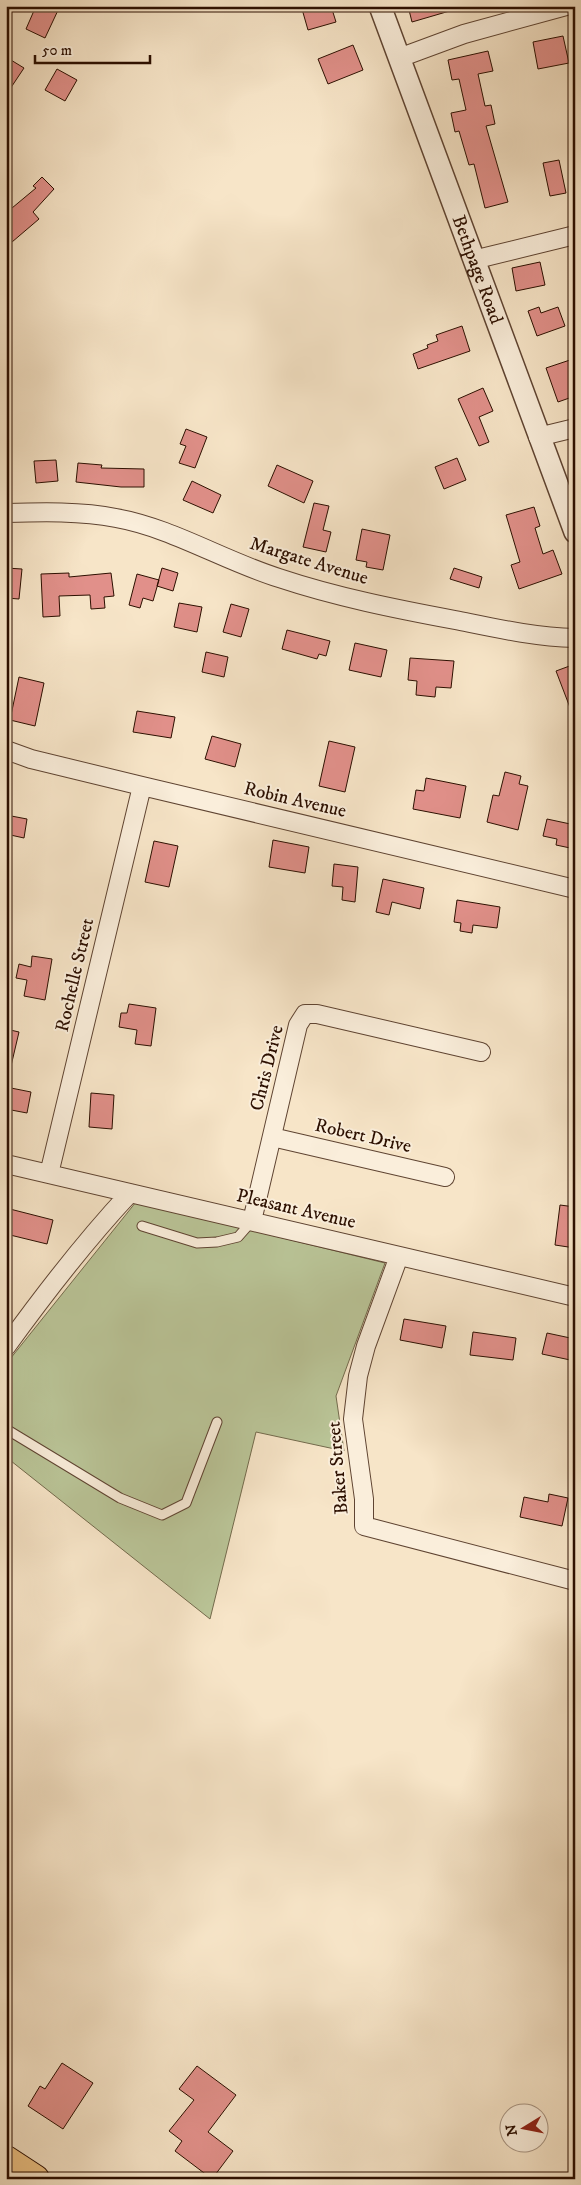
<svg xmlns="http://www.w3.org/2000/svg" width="581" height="2185" viewBox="0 0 581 2185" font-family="'IM FELL DW Pica',serif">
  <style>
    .garden { fill: #bac598; stroke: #736a4c }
    .building { fill: #e1908a; stroke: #2c0f00 }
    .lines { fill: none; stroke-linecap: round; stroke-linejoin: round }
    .service-casing { stroke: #5f4432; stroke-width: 11 }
    .minor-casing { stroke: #5f4432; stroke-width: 20 }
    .tertiary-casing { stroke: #5f4432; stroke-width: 24 }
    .primary-casing { stroke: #2c0f00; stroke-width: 30 }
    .service { stroke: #faeedb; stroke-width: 9 }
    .minor { stroke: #faeedb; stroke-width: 18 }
    .tertiary { stroke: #faeedb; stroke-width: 21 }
    .primary { stroke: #ecc284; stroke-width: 28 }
    .labels { text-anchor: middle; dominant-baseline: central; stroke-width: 4; stroke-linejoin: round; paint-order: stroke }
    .street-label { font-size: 19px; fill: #2c0f00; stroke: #faeedb }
  </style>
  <rect width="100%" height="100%" fill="#f7e5c8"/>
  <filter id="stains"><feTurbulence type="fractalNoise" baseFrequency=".004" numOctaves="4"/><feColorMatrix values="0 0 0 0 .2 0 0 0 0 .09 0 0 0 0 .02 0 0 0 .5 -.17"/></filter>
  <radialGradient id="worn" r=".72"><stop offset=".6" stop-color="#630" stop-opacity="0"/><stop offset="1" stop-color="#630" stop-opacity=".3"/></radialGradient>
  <!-- garden -->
  <path class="garden" d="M136,1202L385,1263L336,1396L344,1451L256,1432L210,1619L6,1457V1364Z"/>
  <!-- building -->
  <path class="building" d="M36,6H60L45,38L26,29Z
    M313,6H331L336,22L308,30L302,9Z
    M408,6H453V10L412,22Z
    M563,36L569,63L538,69L533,42Z
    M353,45L363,70L328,84L318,59Z
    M488,51L493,71L478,74L485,106L491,105L495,124L486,126L508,202L485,208L474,164L469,165L459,131L455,132L451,113L466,110L459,79L452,80L448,60Z
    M6,57L24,68L6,95Z
    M57,69L77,80L65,101L45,90Z
    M559,160L566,193L550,196L543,163Z
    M42,177L54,189L33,212L39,219L12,242L6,236V213L36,188L33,186Z
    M540,262L545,285L516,291L512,268Z
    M539,307L541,313L558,307L565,326L537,336L528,311Z
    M462,326L470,351L418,369L413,354L428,348L427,345L438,341L436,335Z
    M570,360L575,373L571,376L575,386V396L558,402L546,368Z
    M483,388L493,411L479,417L489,442L479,446L458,399Z
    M186,429L207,437L195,468L179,463L186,446L180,444Z
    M457,458L466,480L444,489L435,467Z
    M56,460L58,481L36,483L34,461Z
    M78,463L102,465L101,468L144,469V487H121L76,482Z
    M277,465L313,481L304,503L268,486Z
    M192,481L221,495L213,513L183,500Z
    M314,503L329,506L323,530L331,532L326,552L303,547Z
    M534,507L540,526L535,528L543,554L553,550L562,574L519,589L511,565L520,562L506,515Z
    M362,529L390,535L383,570L366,567L367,562L356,560Z
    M6,568L22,569L19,599L6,598Z
    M162,568L178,573L173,591L157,586Z
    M454,568L482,577L479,588L450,579Z
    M69,573V577L111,573L114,596L104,597L105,608L91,609L90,595L59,596L60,616L43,617L41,574Z
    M137,574L159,580L153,601L143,598L140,608L129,605Z
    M179,603L202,607L197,632L174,627Z
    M231,604L249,609L241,637L223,632Z
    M287,630L330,641L326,656L319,654L317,659L282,649Z
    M355,643L387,650L381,677L349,670Z
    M206,652L228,657L224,677L202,672Z
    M410,658L454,661L451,688L436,687L435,697L416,695L417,681L408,680Z
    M575,664V717L574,718L556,671Z
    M19,677L44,683L35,726L10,720Z
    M137,711L175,717L171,738L133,732Z
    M212,736L241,744L235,767L205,759Z
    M329,741L355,747L345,792L319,786Z
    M505,772L521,776L519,784L528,786L518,830L487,822L493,795L499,796Z
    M426,778L466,786L460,818L413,809L416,790L424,791Z
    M6,815L27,819L24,838L6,834Z
    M547,819L575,825V849L556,845L557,839L543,836Z
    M273,840L309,847L305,873L269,867Z
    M154,841L178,846L169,887L145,882Z
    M334,864L358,867L355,902L342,900L343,887L332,886Z
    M383,879L424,888L420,909L392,902L389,915L376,912Z
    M457,900L500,907L497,928L473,925L472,933L460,931L461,923L454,922Z
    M32,956L52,959L45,1000L24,996L27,980L16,978L19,964L31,967Z
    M129,1004L156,1008L151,1046L135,1044L137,1030L119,1027L121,1013H127Z
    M6,1029L19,1032L11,1066L6,1065Z
    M6,1087L31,1092L27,1113L6,1109Z
    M91,1093L114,1095L112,1129L89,1127Z
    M560,1205L575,1207V1248L555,1245Z
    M6,1208L53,1220L47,1244L6,1234Z
    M404,1319L446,1326L442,1348L400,1340Z
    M473,1332L516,1338L513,1360L470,1355Z
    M547,1333L575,1339V1361L542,1354Z
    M549,1494L568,1498L562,1526L520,1517L524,1497L548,1502Z
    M62,2063L93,2083L63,2129L28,2106L40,2086L45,2089Z
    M197,2066L236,2095L208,2132L233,2151L212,2179L175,2151L182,2141L169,2131L194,2100L179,2089Z"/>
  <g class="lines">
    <!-- service casing -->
    <g class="service-casing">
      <path id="service" d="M142,1226L197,1243L217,1242L238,1237L252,1221
        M6,1429L120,1498L162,1515L186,1503L217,1422"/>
    </g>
    <!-- minor casing -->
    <g class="minor-casing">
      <path id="minor" d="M399,58L464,34L566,6
        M473,260L575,235
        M538,437L575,428
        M6,513C42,512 81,511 116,518C172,528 224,561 279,578C336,597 396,609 455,620C495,628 534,637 575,638
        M6,750L31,759L142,786L575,889
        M272,1137L445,1177
        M6,1164L575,1297
        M49,1174L142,786
        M252,1221L298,1025L305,1014H317L481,1052
        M399,1256L366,1346L358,1376L353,1419L364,1499V1526L575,1581
        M6,1347C45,1293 85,1241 130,1193"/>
    </g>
    <!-- tertiary casing -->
    <g class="tertiary-casing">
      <g id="tertiary">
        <path id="s1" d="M380,6L575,532"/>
      </g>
    </g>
    <!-- primary casing -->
    <g class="primary-casing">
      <path id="primary" d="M6,2160L35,2179"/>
    </g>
    <!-- service -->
    <use href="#service" class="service"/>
    <!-- minor -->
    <use href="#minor" class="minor"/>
    <!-- tertiary -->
    <use href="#tertiary" class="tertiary"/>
    <!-- primary -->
    <use href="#primary" class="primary"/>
  </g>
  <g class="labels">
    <!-- street labels -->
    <g class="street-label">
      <text stroke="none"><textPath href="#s1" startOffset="281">Bethpage Road</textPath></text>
      <text transform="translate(309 561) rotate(17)">Margate Avenue</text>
      <text transform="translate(295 800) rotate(13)">Robin Avenue</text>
      <text transform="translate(75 975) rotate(-77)">Rochelle Street</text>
      <text transform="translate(267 1068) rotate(-76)">Chris Drive</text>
      <text transform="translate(363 1136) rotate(13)">Robert Drive</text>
      <text transform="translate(296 1209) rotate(13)">Pleasant Avenue</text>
      <text transform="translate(338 1468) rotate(-95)">Baker Street</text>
    </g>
  </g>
  <!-- margin -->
  <rect width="581" height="2185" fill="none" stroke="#f7e5c8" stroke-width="25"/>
  <rect x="8" y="8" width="566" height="2170" fill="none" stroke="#2c0f00" stroke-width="2.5"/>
  <rect x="12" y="12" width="556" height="2160" fill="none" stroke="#2c0f00"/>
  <!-- north arrow -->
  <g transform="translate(524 2128) rotate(260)"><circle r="24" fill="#faeedb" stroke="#a89583"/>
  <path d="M0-4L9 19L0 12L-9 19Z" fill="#8f2418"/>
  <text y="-8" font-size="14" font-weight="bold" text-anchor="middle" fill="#2c0f00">N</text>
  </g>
  <!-- scale -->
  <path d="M35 55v8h115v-8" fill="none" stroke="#2c0f00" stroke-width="2.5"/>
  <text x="42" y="55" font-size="15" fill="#2c0f00" stroke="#faeedb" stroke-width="4" paint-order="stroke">50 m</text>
  <rect width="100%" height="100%" filter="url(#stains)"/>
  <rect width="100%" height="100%" fill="url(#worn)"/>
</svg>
